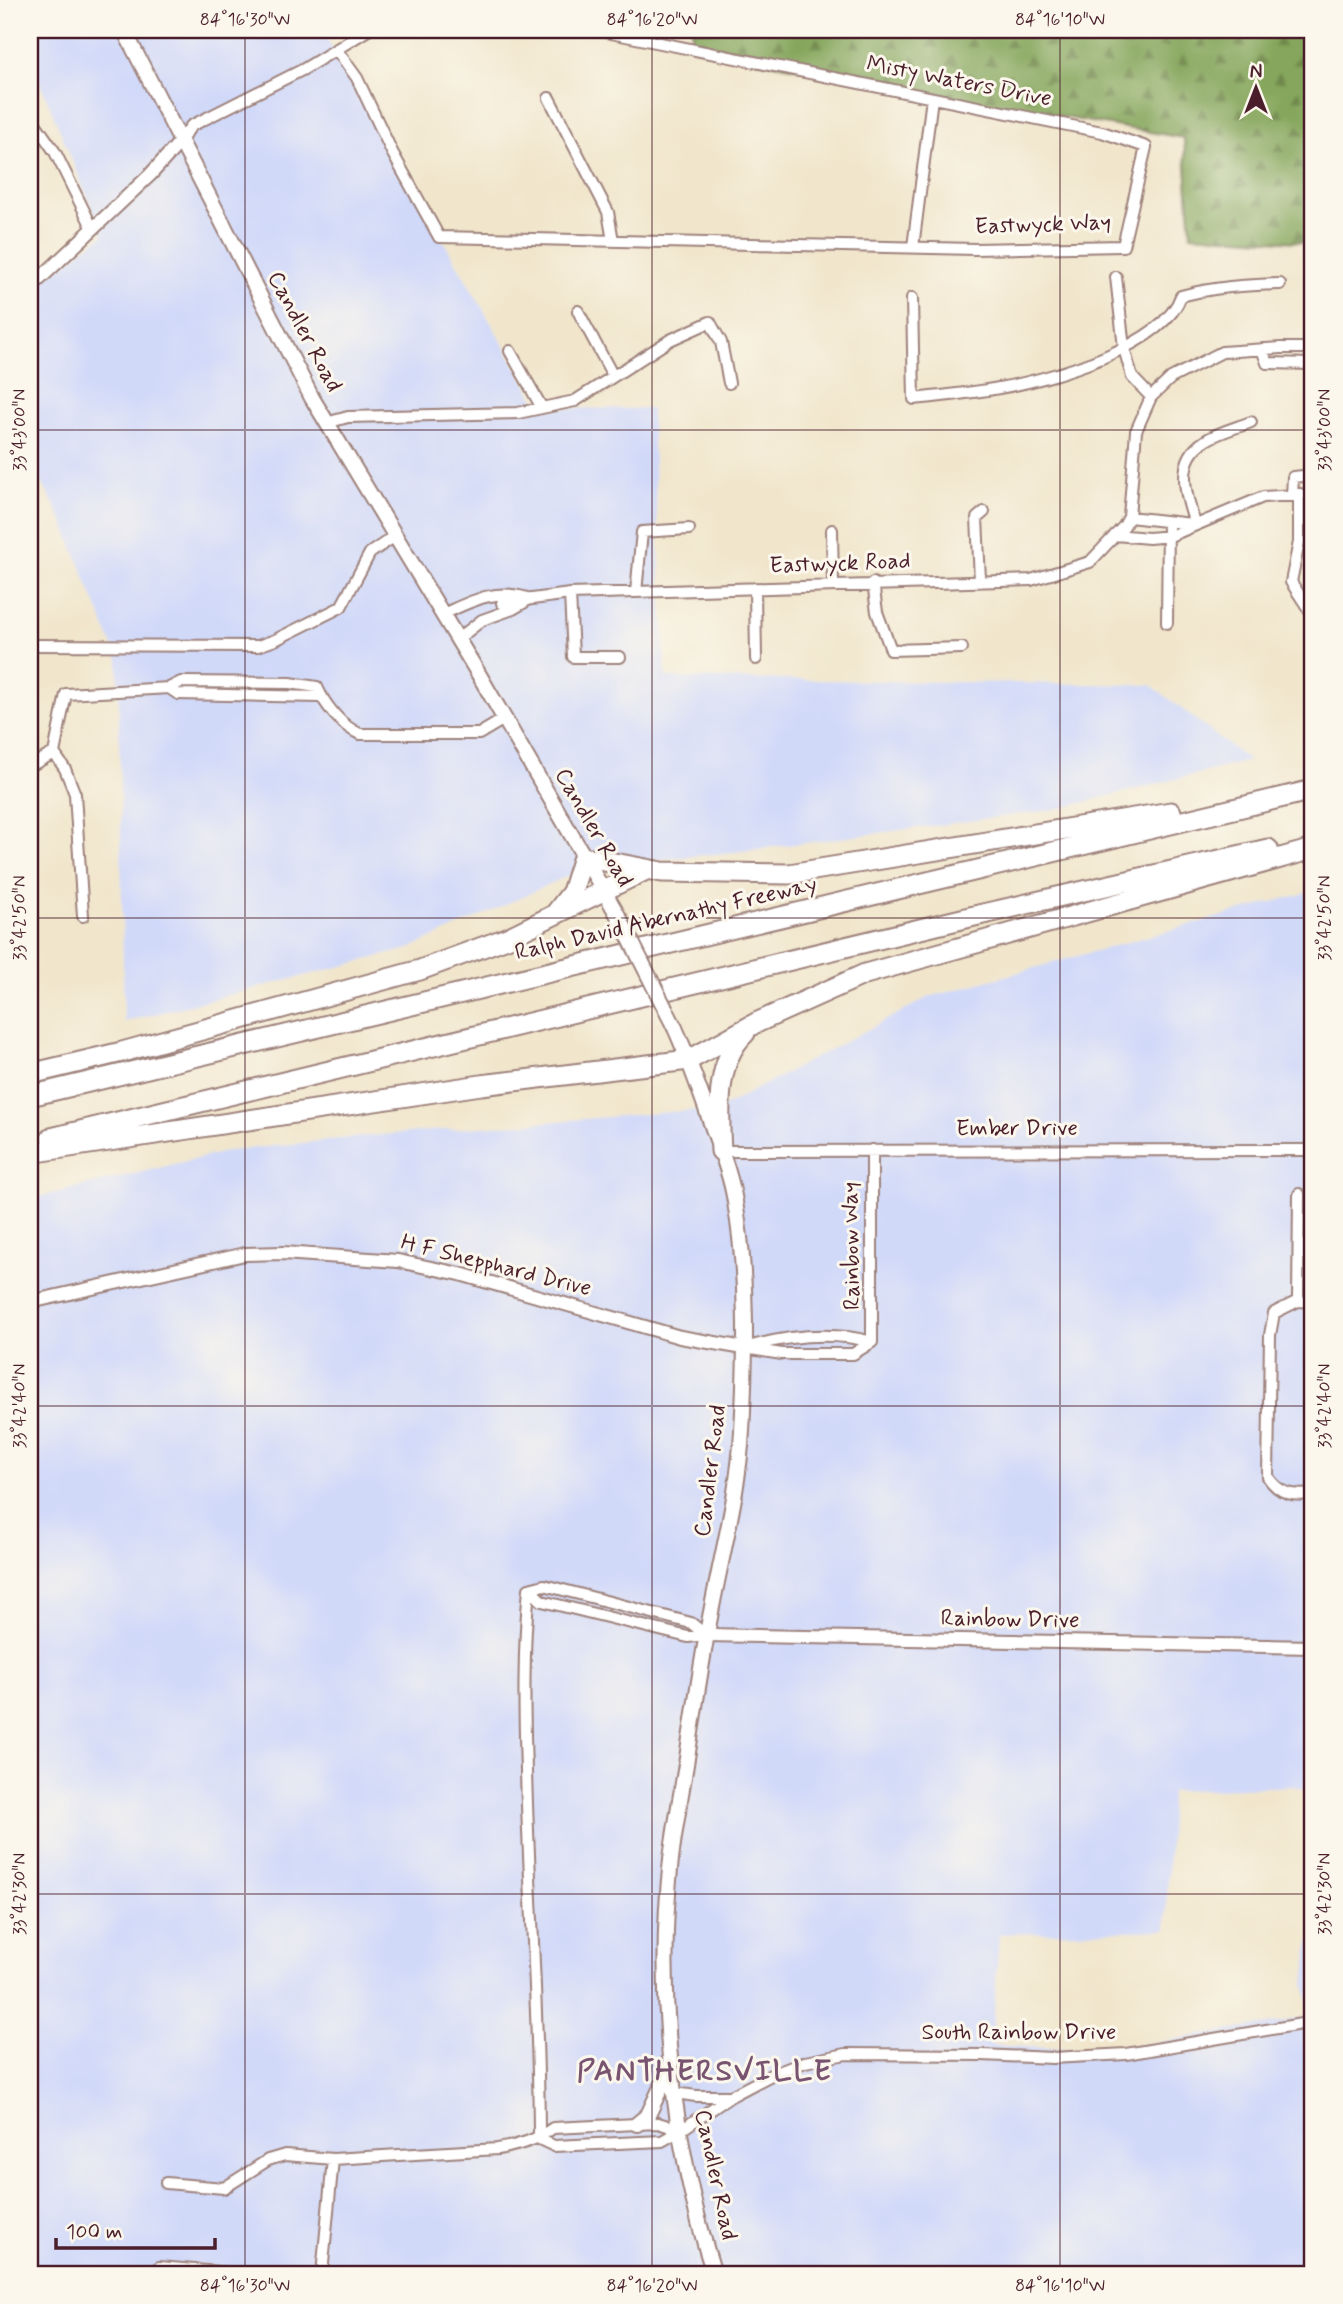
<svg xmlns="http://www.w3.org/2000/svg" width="1343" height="2304" viewBox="0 0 1343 2304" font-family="Mynerve,sans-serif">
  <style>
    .built { fill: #d1d9f9 }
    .forest { fill: url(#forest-firs); stroke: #686243; stroke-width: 2 }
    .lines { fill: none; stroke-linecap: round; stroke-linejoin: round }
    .minor-casing { stroke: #9e827c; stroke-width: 14 }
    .tertiary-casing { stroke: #9e827c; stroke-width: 16 }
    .secondary-casing { stroke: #9e827c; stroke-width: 18 }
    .motorway-casing { stroke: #9e827c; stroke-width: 23 }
    .minor { stroke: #fff; stroke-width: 10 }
    .tertiary { stroke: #fff; stroke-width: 12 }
    .secondary { stroke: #fff; stroke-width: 14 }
    .motorway { stroke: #fff; stroke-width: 19 }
    .secondary-bridge-casing { stroke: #9e827c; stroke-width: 18; stroke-linecap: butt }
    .secondary-bridge { stroke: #fff; stroke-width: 14 }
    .ticks { fill: none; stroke: #4a1f2b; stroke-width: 2; stroke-opacity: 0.45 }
    .labels { text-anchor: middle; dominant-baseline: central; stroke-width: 6; stroke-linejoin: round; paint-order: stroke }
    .street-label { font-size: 23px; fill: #4a1f2b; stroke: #fbf7ec }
    .district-label { font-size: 30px; font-weight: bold; letter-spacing: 2px; fill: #785471; stroke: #fbf7ec }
    .neatline { fill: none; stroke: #4a1f2b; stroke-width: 2.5 }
    .ticks-label { font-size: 18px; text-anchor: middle; fill: #4a1f2b }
  </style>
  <defs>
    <pattern id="forest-firs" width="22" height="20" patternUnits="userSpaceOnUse" patternTransform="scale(1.75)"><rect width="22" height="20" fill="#85a65b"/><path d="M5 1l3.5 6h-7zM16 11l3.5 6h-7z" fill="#6f874b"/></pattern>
  </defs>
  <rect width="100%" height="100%" fill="#fbf7ec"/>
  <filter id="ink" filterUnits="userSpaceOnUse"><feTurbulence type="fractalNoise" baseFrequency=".0143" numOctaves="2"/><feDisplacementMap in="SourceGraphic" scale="14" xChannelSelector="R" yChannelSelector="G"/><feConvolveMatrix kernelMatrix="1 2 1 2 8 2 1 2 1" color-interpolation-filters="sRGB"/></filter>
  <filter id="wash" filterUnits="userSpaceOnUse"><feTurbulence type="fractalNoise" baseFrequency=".00686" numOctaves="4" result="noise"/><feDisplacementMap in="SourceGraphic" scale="28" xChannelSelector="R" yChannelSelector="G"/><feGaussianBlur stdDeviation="1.57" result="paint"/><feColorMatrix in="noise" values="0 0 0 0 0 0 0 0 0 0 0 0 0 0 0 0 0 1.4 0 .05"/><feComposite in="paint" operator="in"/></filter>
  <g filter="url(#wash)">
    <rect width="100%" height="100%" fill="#f1e6cc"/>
    <!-- built -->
    <path class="built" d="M30,30H322L540,408L651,409L666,678L1151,685L1249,761L1053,810L735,852L589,866L409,949L124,1022L118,659L62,520L30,460V289L103,235L30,58Z
      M1313,891V1791L1293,1786L1171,1791L1166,1930L999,1934L992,2045L1105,2051L1310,2017L1305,1983L1309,1946L1313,1933V2274H30V1199L229,1151L368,1136L721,1108L929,997Z"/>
    <!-- forest -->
    <path class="forest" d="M692,30H1313V243L1191,235L1184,138L942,96L692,48Z"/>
  </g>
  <g filter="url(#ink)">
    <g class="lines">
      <!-- minor casing -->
      <g class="minor-casing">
        <path id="minor" d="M336,49L357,78L392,152L439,237L975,249L1123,246L1146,147L1102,132L596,30
          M549,98L608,212L613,241
          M30,116L55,152L93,229
          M180,142L191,126L304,69L368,30
          M913,247L932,98
          M1116,277L1124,348L1132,377L1151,397
          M912,298L914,399C942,396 971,393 999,388C1047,380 1164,347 1181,296C1214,287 1246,285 1280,284
          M578,311L613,376
          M1262,349L1267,363L1313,364
          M510,351L542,408
          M326,423L348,417L518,413L575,401L670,340L710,322L721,342L729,383
          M1299,494V542L1291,582L1308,608
          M1292,495L1293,477L1313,475
          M1129,517L1192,524
          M1195,524C1186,496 1174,460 1205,441C1218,432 1236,428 1251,422
          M832,530L833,585
          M1115,535L1149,538L1170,536L1263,497L1313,494
          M980,580L977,518L984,512
          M873,583L877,612L891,650L962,648
          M755,588L756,659
          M636,592L642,532L689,529
          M570,594L573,657H620
          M502,603L570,594L1031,580L1090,562L1124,526L1129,517L1136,431L1151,397L1171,378L1222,352L1281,348H1313
          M443,614C472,601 495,588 527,598
          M1167,623L1168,522
          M458,639L482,620L513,609L525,602
          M30,645L258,646L275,640L341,607L370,553L395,536
          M169,688L178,694L321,697
          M54,753L65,769L75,794L83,916
          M30,766L54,753L66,694L169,688L181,682L290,683L317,687C325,705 341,726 360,734H479L504,719
          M872,1150V1342
          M721,1151L1313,1150
          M1299,1194L1298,1301L1274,1313L1270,1335L1268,1477C1280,1495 1293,1496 1313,1494
          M1298,1301L1313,1302
          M748,1347C788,1336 832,1331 872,1342
          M744,1348L782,1354H853L872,1342
          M529,1589C523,1650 524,1710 526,1771C529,1893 539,2016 539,2139
          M529,1589L544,1585L691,1623L706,1635
          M529,1589L542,1601L688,1637L706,1635
          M675,2093L696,2096H731
          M539,2139L554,2146L662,2141L681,2130L731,2096L771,2075L805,2062L846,2054L982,2055L1052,2058L1126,2054L1313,2022
          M166,2183L224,2188L268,2160L285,2155L333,2159L498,2149C519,2145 535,2141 553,2128L658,2123L681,2130
          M159,2267L242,2274
          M322,2274L333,2159"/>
      </g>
      <!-- tertiary casing -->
      <g class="tertiary-casing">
        <path id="tertiary" d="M30,288L150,175L180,142
          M30,1302L245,1254L283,1253L398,1261L460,1274L680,1337L744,1348
          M706,1635L1313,1647"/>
      </g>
      <!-- secondary casing -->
      <g class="secondary-casing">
        <path id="secondary" d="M124,30L312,398L478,673L620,919
          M675,1028C689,1059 700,1091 711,1123C720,1149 731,1175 735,1202C748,1277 746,1356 742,1431C739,1490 723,1549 712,1607C702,1657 695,1708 687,1758C682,1791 675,1825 671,1859C656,1997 672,2142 714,2274
          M637,2124L648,2115L670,2068"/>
      </g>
      <!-- motorway casing -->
      <g class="motorway-casing">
        <path id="motorway" d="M555,914L572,892L583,857L662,872L789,874L1171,812
          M30,1074L122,1052L420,970L507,938L646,870
          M30,1096L1313,790
          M51,1138L970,917L1268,849
          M721,1151C719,1113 715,1061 745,1033
          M30,1153L481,1085L689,1060L756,1023L865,974L1313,849"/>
      </g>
      <!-- minor -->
      <use href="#minor" class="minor"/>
      <!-- tertiary -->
      <use href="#tertiary" class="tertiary"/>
      <!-- secondary -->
      <use href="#secondary" class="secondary"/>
      <!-- motorway -->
      <use href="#motorway" class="motorway"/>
      <!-- secondary-bridge casing -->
      <g class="secondary-bridge-casing">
        <path id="secondary-bridge" d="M620,919L675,1028"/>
      </g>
      <!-- secondary-bridge -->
      <use href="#secondary-bridge" class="secondary-bridge"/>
    </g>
  </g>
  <!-- ticks -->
  <path class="ticks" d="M245,30V2274M652,30V2274M1060,30V2274M30,430H1313M30,918H1313M30,1406H1313M30,1894H1313"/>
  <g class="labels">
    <!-- street labels -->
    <g class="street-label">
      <text transform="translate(959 82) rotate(11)">Misty Waters Drive</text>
      <text transform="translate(1043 225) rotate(-2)">Eastwyck Way</text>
      <text transform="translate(304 332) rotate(62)">Candler Road</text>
      <text transform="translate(840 564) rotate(-2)">Eastwyck Road</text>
      <text transform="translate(593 828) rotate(60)">Candler Road</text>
      <text transform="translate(666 919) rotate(-13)">Ralph David Abernathy Freeway</text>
      <text x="1017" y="1129">Ember Drive</text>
      <text transform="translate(852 1246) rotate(-91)">Rainbow Way</text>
      <text transform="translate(496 1266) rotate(14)">H F Shepphard Drive</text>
      <text transform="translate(711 1471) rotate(-83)">Candler Road</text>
      <text transform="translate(1010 1620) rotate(1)">Rainbow Drive</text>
      <text x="1019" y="2033">South Rainbow Drive</text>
      <text transform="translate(715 2175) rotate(78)">Candler Road</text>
    </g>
    <!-- district labels -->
    <g class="district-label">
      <text x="705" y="2071">PANTHERSVILLE</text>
    </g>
  </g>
  <!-- margin -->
  <rect width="1343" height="2304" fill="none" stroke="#fbf7ec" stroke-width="77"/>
  <!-- north arrow -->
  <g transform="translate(1256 88)" stroke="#fbf7ec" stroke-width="5" paint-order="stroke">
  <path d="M0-5L12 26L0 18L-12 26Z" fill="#4a1f2b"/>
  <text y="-10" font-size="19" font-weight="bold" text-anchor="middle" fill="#4a1f2b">N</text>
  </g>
  <!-- scale -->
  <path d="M56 2238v10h159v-10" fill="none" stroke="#4a1f2b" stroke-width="3.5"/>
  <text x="66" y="2238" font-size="21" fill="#4a1f2b" stroke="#fbf7ec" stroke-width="5" paint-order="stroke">100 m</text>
  <rect x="38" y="38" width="1266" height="2228" class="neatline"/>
  <g class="ticks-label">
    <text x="245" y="25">84°16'30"W</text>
    <text x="652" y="25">84°16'20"W</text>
    <text x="1060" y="25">84°16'10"W</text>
    <text transform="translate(19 430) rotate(-90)" y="6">33°43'00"N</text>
    <text transform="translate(1324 430) rotate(-90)" y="6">33°43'00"N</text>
    <text transform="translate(19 918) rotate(-90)" y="6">33°42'50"N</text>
    <text transform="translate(1324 918) rotate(-90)" y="6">33°42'50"N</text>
    <text transform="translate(19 1406) rotate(-90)" y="6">33°42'40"N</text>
    <text transform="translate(1324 1406) rotate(-90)" y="6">33°42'40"N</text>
    <text transform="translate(19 1894) rotate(-90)" y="6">33°42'30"N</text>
    <text transform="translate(1324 1894) rotate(-90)" y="6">33°42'30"N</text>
    <text x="245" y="2291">84°16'30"W</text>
    <text x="652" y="2291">84°16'20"W</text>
    <text x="1060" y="2291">84°16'10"W</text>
  </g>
</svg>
